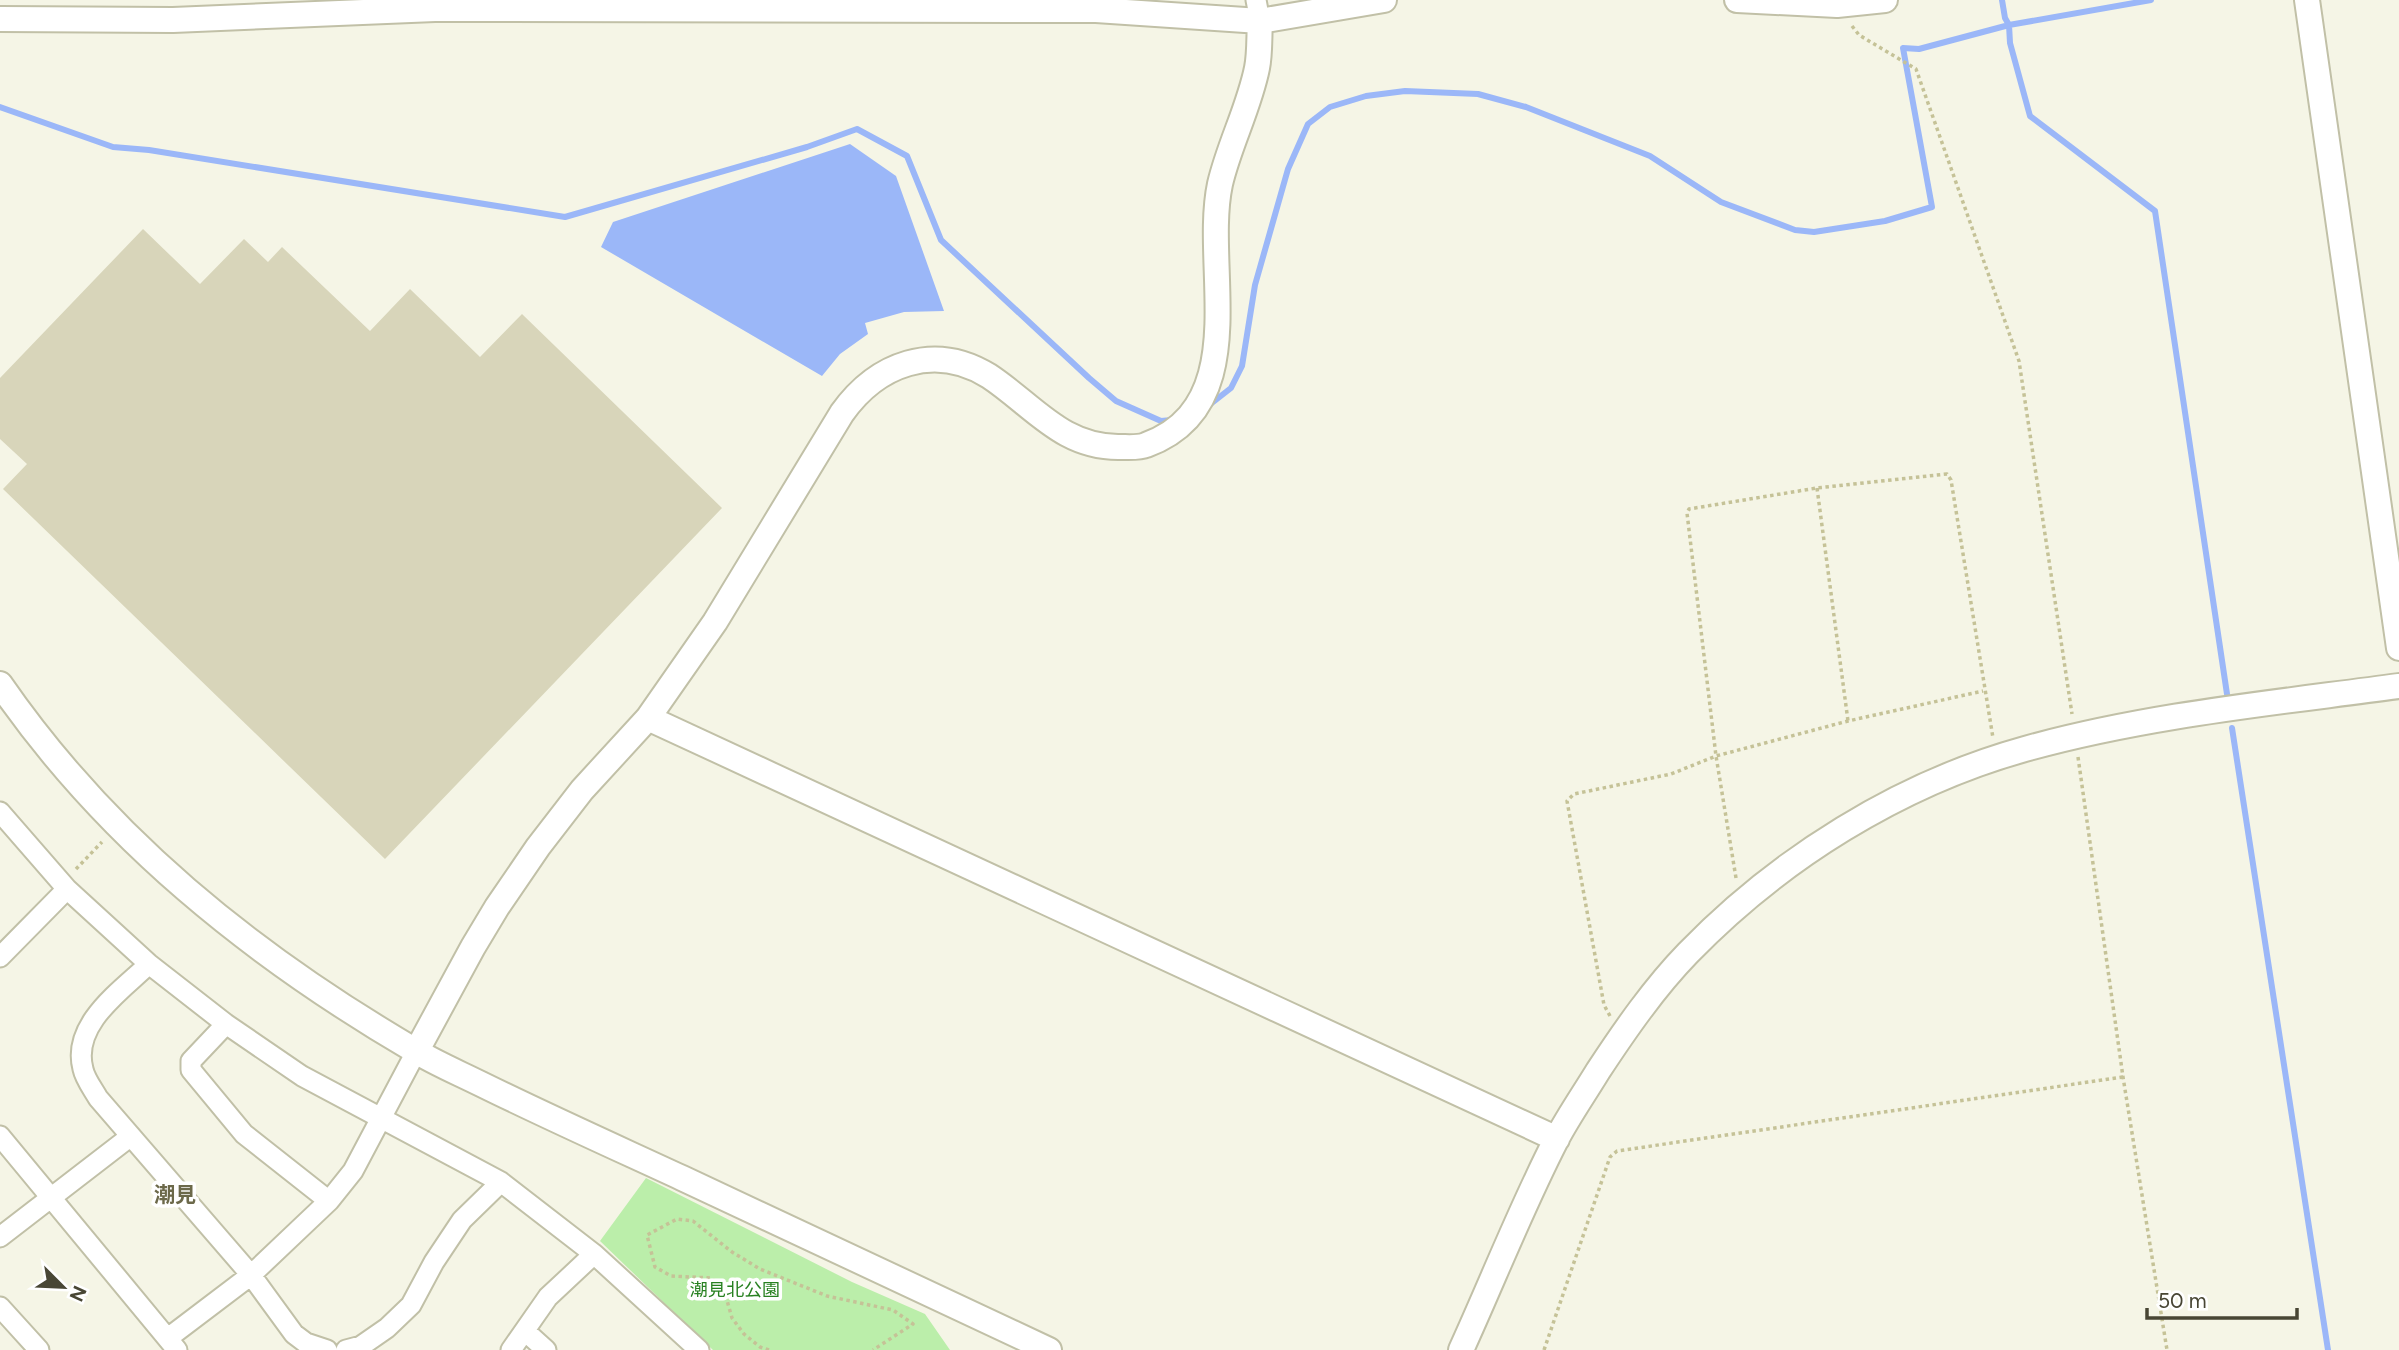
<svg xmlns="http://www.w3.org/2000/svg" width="2399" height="1350" viewBox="0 0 2399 1350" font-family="Figtree,'Noto Sans JP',sans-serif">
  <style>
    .green { fill: #bea }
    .water { fill: #9bb7f8 }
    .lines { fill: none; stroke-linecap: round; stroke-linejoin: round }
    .stream { stroke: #9bb7f8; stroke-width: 6 }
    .building { fill: #d8d5ba }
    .minor-casing { stroke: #c1c0a7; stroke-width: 23 }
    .tertiary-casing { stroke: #c1c0a7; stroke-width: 28 }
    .path { stroke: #c5c297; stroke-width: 3.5; stroke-dasharray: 3.5 3.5; stroke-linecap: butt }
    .minor { stroke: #fff; stroke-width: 19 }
    .tertiary { stroke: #fff; stroke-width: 24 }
    .labels { text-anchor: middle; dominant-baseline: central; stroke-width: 7; stroke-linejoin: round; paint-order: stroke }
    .park-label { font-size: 18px; fill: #288121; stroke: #fff }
    .quarter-label { font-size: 21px; font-weight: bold; fill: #6c694a; stroke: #fff }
  </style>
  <rect width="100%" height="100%" fill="#f5f5e6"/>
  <!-- green -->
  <path class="green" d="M646,1178L852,1282L925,1314L950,1350H713L600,1241Z"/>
  <!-- water -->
  <path class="water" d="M850,144L896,176L944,311L904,312L865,323L868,334L840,354L822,376L601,247L613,222Z"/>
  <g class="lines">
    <!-- stream -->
    <path class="stream" d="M2002,0L2005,18L2009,25L2010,43L2030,116L2155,211L2227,694
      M0,107L113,147L149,150L565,217L807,147L857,129L907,156L941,240L1089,378L1116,401L1161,421L1172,420
      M1208,406L1231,388L1242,366L1255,285L1288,169L1308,124L1330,107L1366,96L1405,91L1478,94L1526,107L1650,156L1721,202L1795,230L1814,232L1885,221L1932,207L1903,48L1919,49L2009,25L2151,0
      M2232,728L2328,1350"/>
  </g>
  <!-- building -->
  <path class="building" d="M143,229L200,284L244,239L268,262L282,247L370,331L410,289L480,357L522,314L722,508L385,859L3,489L27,464L0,439V378Z"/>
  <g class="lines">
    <!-- minor casing -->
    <g class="minor-casing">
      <path id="minor" d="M1256,0L1260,21
        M0,812L67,889L149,964L226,1024L302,1076L501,1182L594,1254L699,1350
        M0,957L67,889
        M149,964C122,990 71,1024 83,1069C85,1079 93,1089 98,1098L251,1275L294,1334L306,1343L327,1350
        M226,1024L191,1061V1070L244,1134L329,1201
        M0,1136L177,1350
        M0,1237L131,1136
        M0,1307L39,1350
        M525,1331L546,1350
        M168,1338L251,1275L329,1201L353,1171L416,1052
        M346,1350L361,1346L387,1328L411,1305L434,1262L462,1220L501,1182
        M511,1350L548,1297L594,1254"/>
    </g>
    <!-- tertiary casing -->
    <g class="tertiary-casing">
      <path id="tertiary" d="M1737,0L1837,5L1885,0
        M2307,0L2399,648
        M0,19L173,20L435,9L1096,10L1260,21L1384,0
        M0,684C107,839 252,955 414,1050C435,1063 459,1073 481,1084C548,1117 615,1147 682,1178C805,1235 927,1293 1049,1350
        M648,718L1557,1139
        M416,1052L473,947L497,907L538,847L582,790L648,718L715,622L842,413C877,364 934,342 989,376C1033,405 1062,448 1120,447C1128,447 1139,448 1146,445C1255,405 1202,268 1220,184C1229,145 1249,108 1257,68C1260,53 1259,36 1260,21
        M1461,1350C1493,1280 1521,1208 1556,1140C1568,1117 1584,1094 1598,1071C1625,1030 1654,988 1688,953C1779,859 1899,784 2025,749C2147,715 2274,703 2399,686"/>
    </g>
    <!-- path -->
    <path class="path" d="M1852,26L1859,35L1916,69L2019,361L2072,714
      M1817,488L1848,721
      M2078,757L2123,1077L2167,1350
      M76,869L102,842
      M1736,878L1716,756L1687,513L1689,509L1817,488L1947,474L1951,480L1993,738
      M1610,1016L1604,1005L1567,801L1574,794L1671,774L1716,756L1848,721L1983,691
      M769,1350L760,1347L744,1334L732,1318L724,1290L711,1278L671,1276L655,1267L647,1235L677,1219L693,1221L732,1252L760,1269L827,1296L893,1310L913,1324L873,1350
      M1544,1350L1610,1157L1617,1151L2123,1077"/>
    <!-- minor -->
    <use href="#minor" class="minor"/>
    <!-- tertiary -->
    <use href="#tertiary" class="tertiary"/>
  </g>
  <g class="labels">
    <!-- park labels -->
    <g class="park-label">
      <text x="735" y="1290">潮見北公園</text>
    </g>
    <!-- quarter labels -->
    <g class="quarter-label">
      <text x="175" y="1194">潮見</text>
    </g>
  </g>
  <!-- north arrow -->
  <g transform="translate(63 1287) rotate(114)" stroke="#ffffff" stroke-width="5" paint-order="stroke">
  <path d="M0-5L12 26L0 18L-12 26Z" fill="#484634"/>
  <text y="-10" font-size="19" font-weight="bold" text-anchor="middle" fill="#484634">N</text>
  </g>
  <!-- scale -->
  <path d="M2147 1308v10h150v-10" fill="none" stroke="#484634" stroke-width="3.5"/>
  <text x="2158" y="1308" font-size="21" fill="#484634" stroke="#ffffff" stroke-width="5" paint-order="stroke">50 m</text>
</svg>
